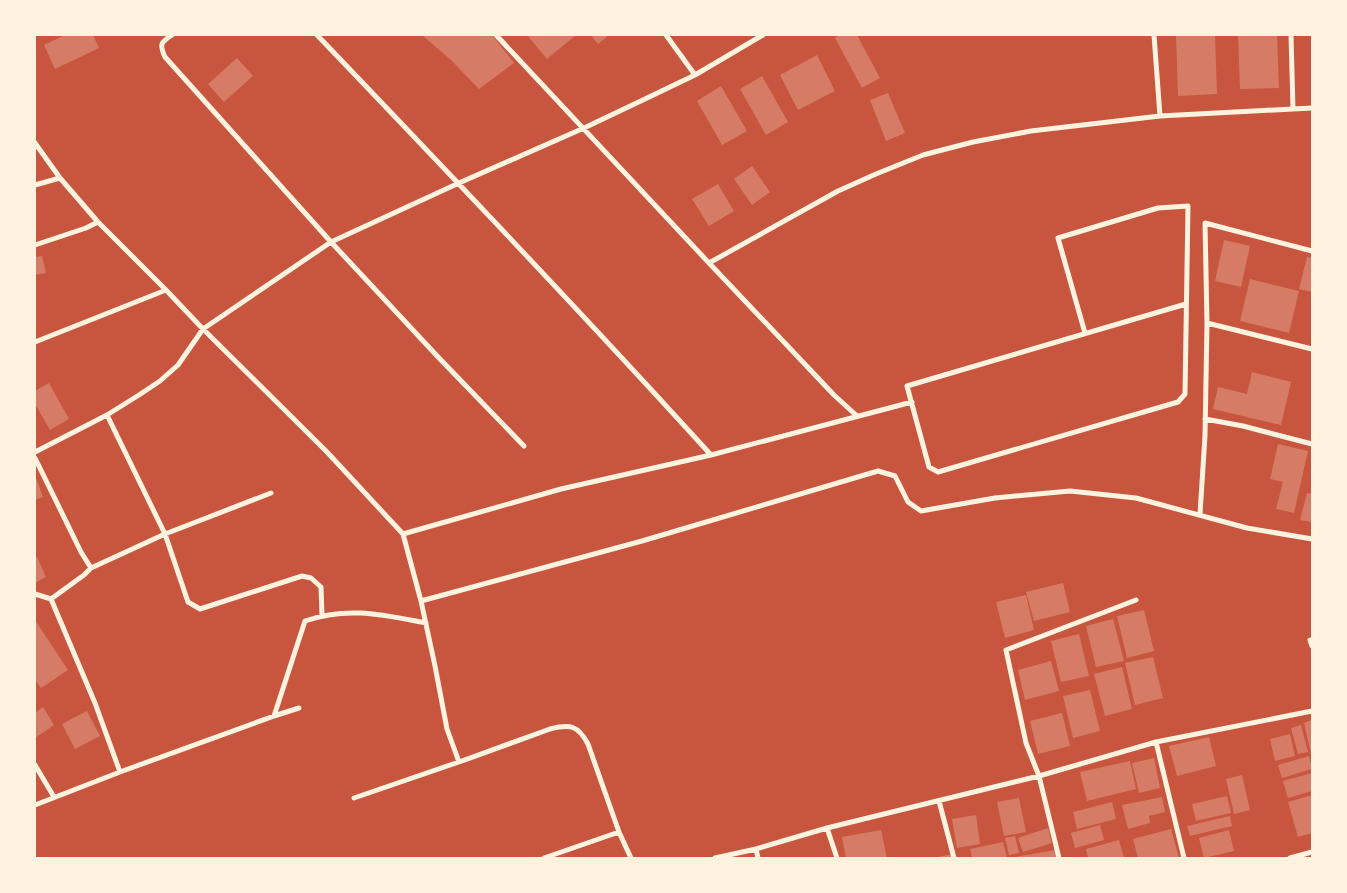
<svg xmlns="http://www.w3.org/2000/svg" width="1347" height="893" viewBox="0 0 1347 893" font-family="'Alegreya Sans',sans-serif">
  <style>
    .building { fill: #d67c66 }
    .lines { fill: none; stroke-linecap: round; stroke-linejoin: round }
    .minor { stroke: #fff3e0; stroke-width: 5 }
  </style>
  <rect width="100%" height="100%" fill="#c8553d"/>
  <!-- building -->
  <path class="building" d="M65,35H93L99,48L55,69L44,45Z
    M422,35H492L514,63L479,89L451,60Z
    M527,35H576L547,59Z
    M591,35H609L598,44Z
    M840,35H857L880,78L862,88L835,38Z
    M1176,35H1215L1217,94L1178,96Z
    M1238,35H1277L1279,88L1240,89Z
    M817,55L835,91L798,110L780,75Z
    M237,58L253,76L224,102L208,84Z
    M762,76L788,122L766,135L740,89Z
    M721,86L747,131L722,145L697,101Z
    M888,93L905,133L886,141L870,100Z
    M752,166L770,192L752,205L734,179Z
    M718,184L734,211L709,226L692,199Z
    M1224,240L1250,246L1241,287L1215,281Z
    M42,256L46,273L35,275V257Z
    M1307,257L1312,258V292L1299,289Z
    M1250,279L1299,291L1289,333L1240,321Z
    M1252,372L1291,382L1281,425L1213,409L1218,387L1247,394Z
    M49,383L69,419L50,430L35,404V391Z
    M1278,444L1308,451L1294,513L1276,509L1283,482L1270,479Z
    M35,475L43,497L35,500Z
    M1307,493L1312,494V522L1300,520Z
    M35,557H37L46,577L35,583Z
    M1063,583L1070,612L1034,621L1026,592Z
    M1026,595L1034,630L1005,638L996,602Z
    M1144,610L1154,651L1127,658L1117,616Z
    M1113,619L1124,661L1096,667L1086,626Z
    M35,620L68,670L41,688L35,680Z
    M1079,634L1089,676L1061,682L1051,641Z
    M1153,657L1163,698L1135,705L1125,663Z
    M1051,661L1059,691L1025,700L1018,670Z
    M1122,667L1132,709L1105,716L1094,674Z
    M1090,690L1100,731L1073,738L1063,696Z
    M43,707L54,725L35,738V713Z
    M87,711L100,736L75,749L62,724Z
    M1062,713L1070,746L1038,754L1030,721Z
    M1312,720V754H1311L1304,723Z
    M1301,725L1308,752L1298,754L1291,728Z
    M1290,734L1295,756L1275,761L1270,739Z
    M1209,737L1216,766L1177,776L1169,746Z
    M1309,756L1312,769L1282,778L1278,765Z
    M1154,758L1160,788L1139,793L1132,763Z
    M1130,761L1136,789L1087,801L1080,772Z
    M1312,773V791L1288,798L1283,781Z
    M1242,775L1250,810L1234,814L1226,779Z
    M1312,795V833L1298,837L1288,802Z
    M1227,796L1231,813L1196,821L1192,804Z
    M1162,797L1165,812L1149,816L1150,823L1128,829L1122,805Z
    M1019,798L1026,832L1004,836L997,802Z
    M1112,802L1116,819L1077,829L1073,812Z
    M976,815L980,844L957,848L952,819Z
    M1230,816L1232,826L1190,836L1187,826Z
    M1100,825L1104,840L1075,848L1071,833Z
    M1048,828L1052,843L1023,852L1018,838Z
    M1171,829L1179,858H1138L1133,839Z
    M881,830L887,858H846L842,837Z
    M1229,830L1234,851L1204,858L1199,838Z
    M1015,836L1019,853L1009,855L1005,838Z
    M1119,840L1124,858H1088L1086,849Z
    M1003,842L1007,858H972L970,849Z
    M1056,850L1057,858H1015V857Z
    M952,854L953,858H938V857Z"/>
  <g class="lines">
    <!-- minor -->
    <path class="minor" d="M172,35C161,42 159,44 165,57L331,242L439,358L524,446
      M317,35C450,174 582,313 711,455
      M496,35L709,263L834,395L857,416
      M666,35L695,75
      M1154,35L1160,116
      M1291,35L1293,109
      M35,143L60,178L98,222L166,290L203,329L327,452L403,534L421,601L435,666L447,729L459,762
      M35,185L60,178
      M35,245L86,228L98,222
      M709,263L838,191L876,174L923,155L973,142L1031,131L1160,116L1312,108
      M1207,323L1312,349
      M1085,333L1058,238L1158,208L1188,206L1185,394L1178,402L938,472L929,467L907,386L1186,304
      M35,342L166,290
      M107,415L165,534L188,602L200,609L302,576L311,578L321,587L322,615
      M1205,419L1243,426L1312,444
      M35,452L107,415L139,395L160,381L178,365L203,329L331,242L459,183L584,128L645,99L695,75L763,35
      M35,458L81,552L91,568
      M1200,514L1205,436L1207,323L1205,223L1312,251
      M403,534L561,489L711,455L912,402
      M35,594L51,599
      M51,599L84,575L91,568L165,534L271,493
      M51,599L95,703L120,772
      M421,601L642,541L878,471L895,476L908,502L921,511L995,498L1070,491L1136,498L1247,528L1312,539
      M1310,640L1312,646
      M274,716L305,621C348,606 383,615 426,623
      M1156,742L1184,858
      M35,765L54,797
      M354,798L459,762L550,729C570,724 578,725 588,744L619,832L631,858
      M939,801L954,858
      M35,805L120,772L274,716L299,708
      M827,828L837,858
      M756,849L758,858
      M544,858L619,832
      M715,858L756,849L827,828L1039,776L1156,742L1312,711
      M1059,858L1039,776L1026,743L1006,650L1136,600
      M1290,858L1312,852"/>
  </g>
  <!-- border -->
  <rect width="1347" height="893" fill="none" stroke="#fff3e0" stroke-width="72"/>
</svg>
